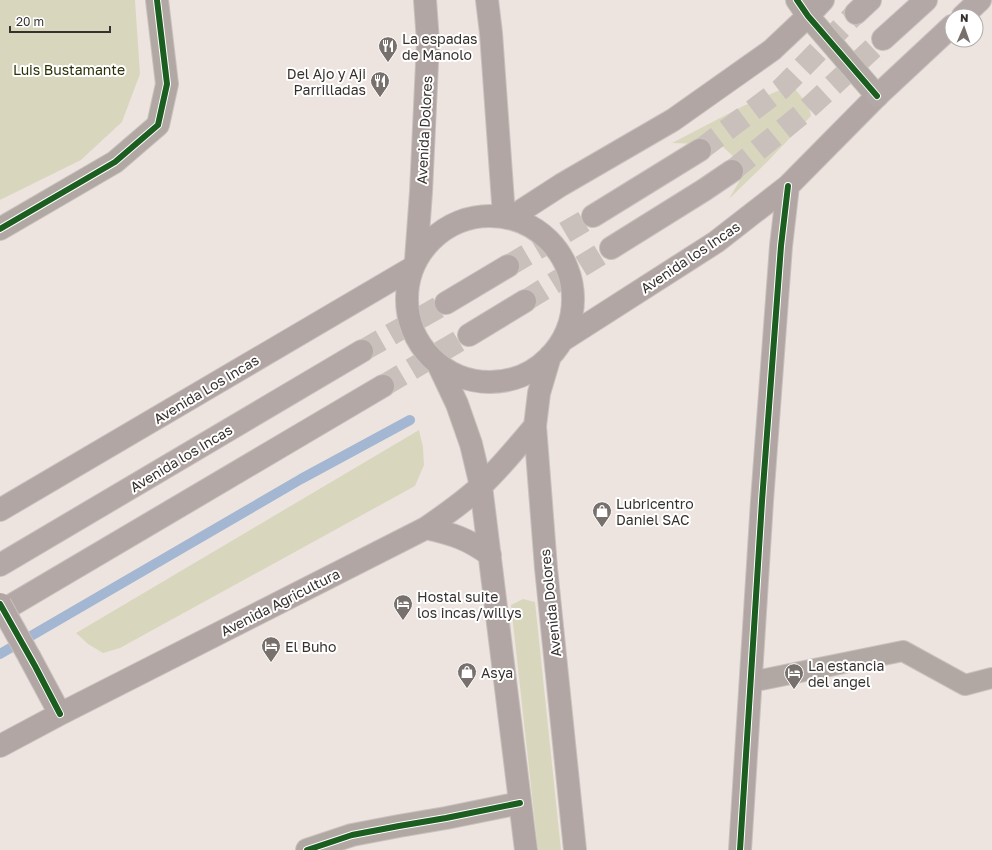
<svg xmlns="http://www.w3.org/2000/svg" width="992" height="850" viewBox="0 0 992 850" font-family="'Golos Text',sans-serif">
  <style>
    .green { fill: #d8d7be }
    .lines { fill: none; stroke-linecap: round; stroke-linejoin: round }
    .stream { stroke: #a3b6d2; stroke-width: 10 }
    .primary-tunnel { stroke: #c9c0bc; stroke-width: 22; stroke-dasharray: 22 11; stroke-linecap: butt }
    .lane-casing { stroke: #c8c1bd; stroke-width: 22 }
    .street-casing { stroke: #c8c1bd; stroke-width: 24 }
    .secondary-casing { stroke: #c8c1bd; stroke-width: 24 }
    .primary-casing { stroke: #c8c1bd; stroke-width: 24 }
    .lane { stroke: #b1a8a4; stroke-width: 20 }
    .street { stroke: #b1a8a4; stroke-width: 22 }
    .secondary { stroke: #b1a6a4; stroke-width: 22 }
    .primary { stroke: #b4a8a6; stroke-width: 22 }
    .secondary-bridge-casing { stroke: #c8c1bd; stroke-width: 24; stroke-linecap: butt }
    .secondary-bridge { stroke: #b1a6a4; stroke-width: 22 }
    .cycleway-casing { stroke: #fff; stroke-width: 8 }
    .cycleway { stroke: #1b5e20; stroke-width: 6 }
    .labels { text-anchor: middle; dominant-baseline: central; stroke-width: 4; stroke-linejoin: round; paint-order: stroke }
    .poi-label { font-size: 14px; fill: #37312e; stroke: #fff; text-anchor: start }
    .park-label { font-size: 14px; fill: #2e3107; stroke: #fff }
    .street-label { font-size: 14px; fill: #37312e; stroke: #fff }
  </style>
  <rect width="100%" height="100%" fill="#ede4e0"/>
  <!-- green -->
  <path class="green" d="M0,0H135L140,74L122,122L81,160L0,200Z
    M789,86L795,89L809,106L811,116L767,162L729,199L740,180V170L735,158L723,147L697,144L672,143L743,106Z
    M419,430L423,447L424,465L415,486L120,648L103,653L88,644L76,633Z
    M523,599L535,602L561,850H538L511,605Z"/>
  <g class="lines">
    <!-- stream -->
    <path class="stream" d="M0,654L301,479L410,420"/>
    <!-- primary-tunnel -->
    <path class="primary-tunnel" d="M700,150L781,89L856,13
      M732,171L803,113L883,39
      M508,266L593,216
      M525,301L611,248
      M362,351L446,303
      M383,386L469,335"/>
    <!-- lane casing -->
    <g class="lane-casing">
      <path id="lane" d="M751,682L903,651L965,685L992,678"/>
    </g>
    <!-- street casing -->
    <g class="street-casing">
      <path id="street" d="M797,0L808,16L877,96
        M0,229L115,162L158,125L167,84L157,0
        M307,850L352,835L399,826L446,818L520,803"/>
    </g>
    <!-- secondary casing -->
    <g class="secondary-casing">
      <path id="secondary" d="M487,0L491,33L504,216
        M407 299a83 83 0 1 1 166 0a83 83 0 1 1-166 0Z
        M510,218L561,185L673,120L772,50L808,16L823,0
        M416,260L421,192L428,42L425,0
        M563,340L716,242L788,186L877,96
        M550,356L539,393L535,426L546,568L575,850
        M439,366L457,404L471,444L481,486L526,850
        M0,510L412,268
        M426,528C453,534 468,539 490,555
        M30,658L60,714
        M0,746L60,714L426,528C445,515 465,501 482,485C501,467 518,446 535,426
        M740,850L762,501L781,246L788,186"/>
    </g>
    <!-- primary casing -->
    <g class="primary-casing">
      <path id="primary" d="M856,13L870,0
        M963,16L980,0
        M883,39L926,0
        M877,96L952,26
        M593,216L700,150
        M611,248L704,190L732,171
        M446,303L508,266
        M469,335L525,301
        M0,565L362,351
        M0,612L383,386"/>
    </g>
    <!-- lane -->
    <use href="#lane" class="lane"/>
    <!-- street -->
    <use href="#street" class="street"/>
    <!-- secondary -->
    <use href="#secondary" class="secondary"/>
    <!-- primary -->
    <use href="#primary" class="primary"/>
    <!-- secondary-bridge casing -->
    <g class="secondary-bridge-casing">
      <path id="secondary-bridge" d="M0,604L30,658"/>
    </g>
    <!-- secondary-bridge -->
    <use href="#secondary-bridge" class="secondary-bridge"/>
    <!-- cycleway casing -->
    <g class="cycleway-casing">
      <path id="cycleway" d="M797,0L808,16L877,96
        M0,229L115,162L158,125L167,84L157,0
        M0,604L35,666L60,714
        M307,850L352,835L399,826L446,818L520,803
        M740,850L762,501L781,246L788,186"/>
    </g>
    <!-- cycleway -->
    <use href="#cycleway" class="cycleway"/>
  </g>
  <!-- icons -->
  <defs>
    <g id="restaurant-pin" transform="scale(1)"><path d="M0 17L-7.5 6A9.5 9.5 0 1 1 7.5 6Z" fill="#77706c" stroke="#fff"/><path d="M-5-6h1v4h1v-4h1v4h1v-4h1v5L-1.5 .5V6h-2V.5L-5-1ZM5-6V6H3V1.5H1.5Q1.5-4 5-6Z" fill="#fff"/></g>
    <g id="shop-pin" transform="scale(1)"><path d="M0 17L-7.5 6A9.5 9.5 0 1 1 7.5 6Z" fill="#77706c" stroke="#fff"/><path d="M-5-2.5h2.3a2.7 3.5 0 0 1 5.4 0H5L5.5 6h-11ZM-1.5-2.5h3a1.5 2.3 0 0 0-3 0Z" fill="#fff"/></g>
    <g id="hotel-pin" transform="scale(1)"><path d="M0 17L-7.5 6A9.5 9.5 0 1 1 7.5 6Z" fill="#77706c" stroke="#fff"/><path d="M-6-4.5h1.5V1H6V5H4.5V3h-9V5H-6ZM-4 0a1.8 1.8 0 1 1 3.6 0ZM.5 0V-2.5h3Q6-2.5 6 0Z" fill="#fff"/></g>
  </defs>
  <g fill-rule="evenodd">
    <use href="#restaurant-pin" x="388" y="46"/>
    <use href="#restaurant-pin" x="380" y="81"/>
    <use href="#shop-pin" x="602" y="511"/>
    <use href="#hotel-pin" x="403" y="604"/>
    <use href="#hotel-pin" x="271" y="646"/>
    <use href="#shop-pin" x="467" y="672"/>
    <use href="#hotel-pin" x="794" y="673"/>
  </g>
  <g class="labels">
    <!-- poi labels -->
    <g class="poi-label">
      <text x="402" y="38">La espadas<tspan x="402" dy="16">de Manolo</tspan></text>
      <text x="366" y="73" text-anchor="end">Del Ajo y Aji<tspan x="366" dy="16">Parrilladas</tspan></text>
      <text x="616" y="503">Lubricentro<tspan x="616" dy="16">Daniel SAC</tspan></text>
      <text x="417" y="596">Hostal suite<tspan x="417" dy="16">los incas/willys</tspan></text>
      <text x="285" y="646">El Buho</text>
      <text x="808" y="665">La estancia<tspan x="808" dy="16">del angel</tspan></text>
      <text x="481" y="672">Asya</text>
    </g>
    <!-- park labels -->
    <g class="park-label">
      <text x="69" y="69">Luis Bustamante</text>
    </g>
    <!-- street labels -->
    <g class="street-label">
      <text transform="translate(424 130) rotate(-87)">Avenida Dolores</text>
      <text transform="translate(690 257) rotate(-34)">Avenida los Incas</text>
      <text transform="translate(206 389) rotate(-31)">Avenida Los Incas</text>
      <text transform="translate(181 458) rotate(-31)">Avenida los Incas</text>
      <text transform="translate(280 602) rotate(-27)">Avenida Agricultura</text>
      <text transform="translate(550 603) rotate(-96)">Avenida Dolores</text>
    </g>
  </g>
  <!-- north arrow -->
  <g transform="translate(964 28) rotate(2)"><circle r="19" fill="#ffffff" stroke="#afadab"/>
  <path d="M0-3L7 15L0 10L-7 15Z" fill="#77706c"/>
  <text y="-6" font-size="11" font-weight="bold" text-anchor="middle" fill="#37312e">N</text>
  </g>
  <!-- scale -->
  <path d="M10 26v6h100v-6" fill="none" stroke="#37312e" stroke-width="2"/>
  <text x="16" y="26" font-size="12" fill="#37312e" stroke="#ffffff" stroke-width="3" paint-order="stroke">20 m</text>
</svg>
